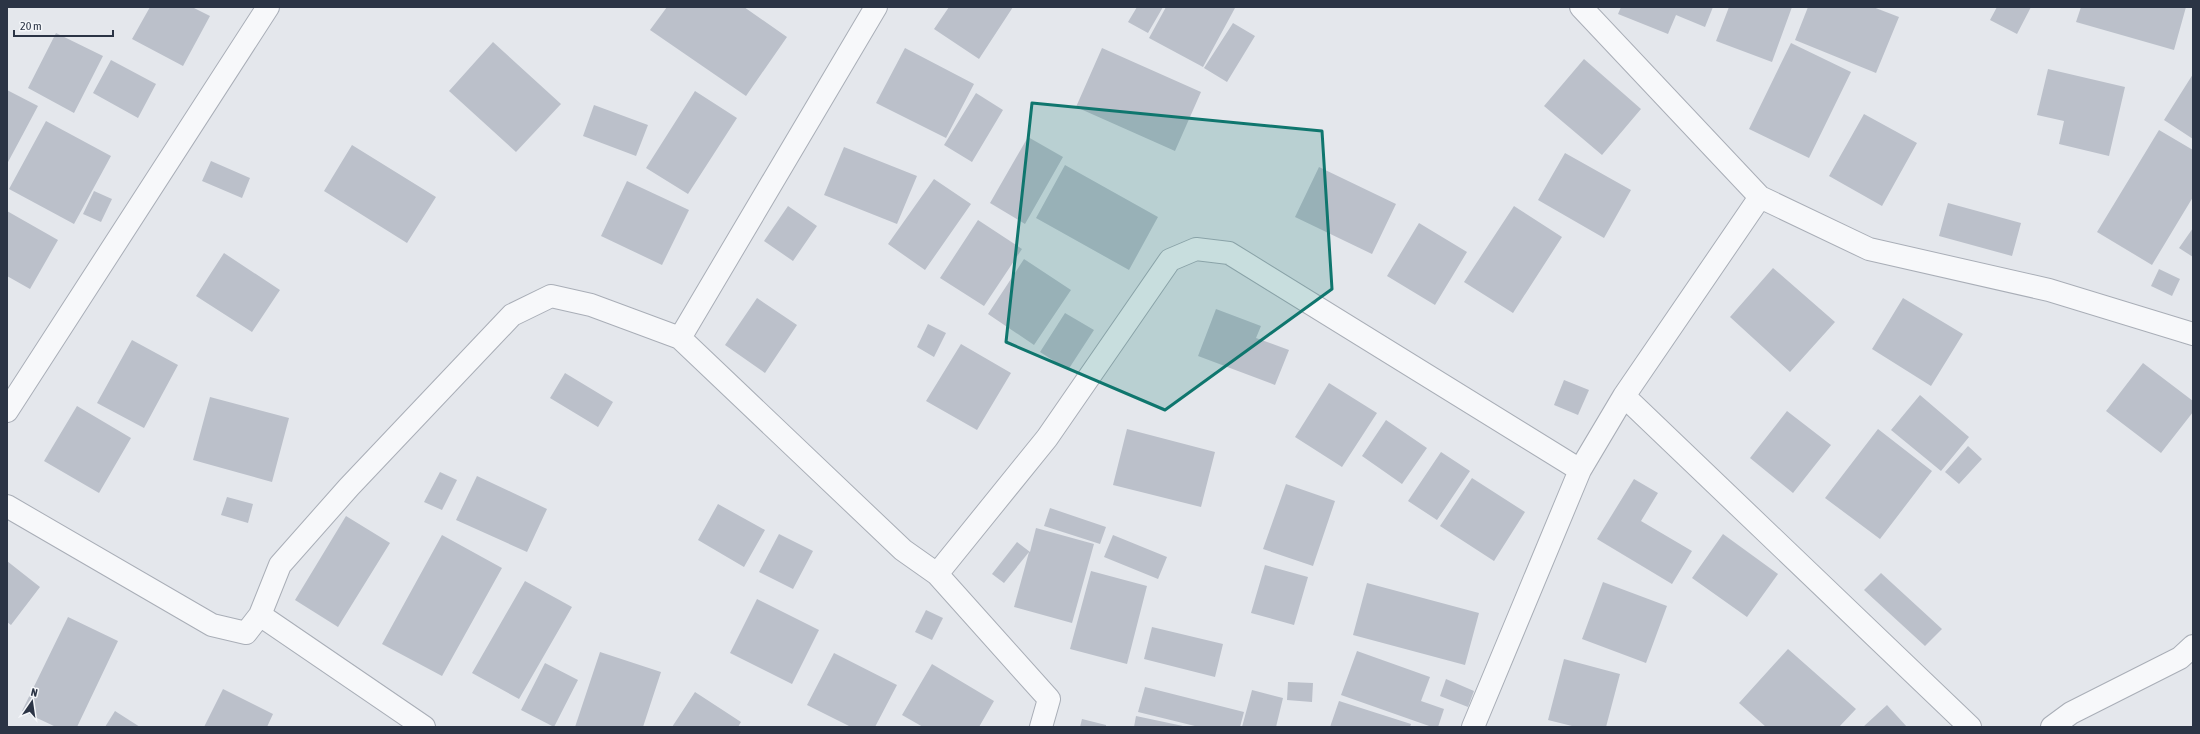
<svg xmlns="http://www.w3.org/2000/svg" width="2200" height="734" viewBox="0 0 2200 734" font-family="'Asap Condensed',sans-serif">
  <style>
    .building { fill: #bbc0ca }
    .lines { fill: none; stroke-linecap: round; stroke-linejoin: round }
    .street-casing { stroke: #a9aeb7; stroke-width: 24 }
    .street { stroke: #f7f8fa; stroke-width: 22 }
    .marked { fill: #0f766e; fill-opacity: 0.2; stroke: #0f766e; stroke-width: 3; stroke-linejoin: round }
  </style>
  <rect width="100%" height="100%" fill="#e4e7ec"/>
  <!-- building -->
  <path class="building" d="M150,7H192L210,16L183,66L132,39Z
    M667,7H744L787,37L746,96L650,30Z
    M949,7H1013L979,59L934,29Z
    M1137,7H1163L1148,33L1128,22Z
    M1166,7L1235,8L1203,67L1149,38Z
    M1621,7H1713L1705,27L1676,15L1668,34L1618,14Z
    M1729,7H1792L1772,62L1716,41Z
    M1808,7H1873L1899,17L1876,73L1795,40Z
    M1997,7H2031L2017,34L1990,20Z
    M2081,7H2186L2174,50L2076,22Z
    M1233,23L1255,36L1227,82L1204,68Z
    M56,33L103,56L74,113L28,88Z
    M493,42L561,104L516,152L449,91Z
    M1791,43L1851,72L1809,158L1749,129Z
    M905,48L974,84L946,138L876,103Z
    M1102,48L1201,92L1175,151L1076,107Z
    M1584,59L1641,109L1602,155L1544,106Z
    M111,60L156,84L138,118L93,93Z
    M2048,69L2125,87L2109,156L2059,144L2064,121L2037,115Z
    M2193,74V139L2164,120Z
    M7,90L38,106L7,164Z
    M695,91L737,118L688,194L646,168Z
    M976,93L1003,110L972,162L944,145Z
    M594,105L648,125L636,156L583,136Z
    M1864,114L1917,143L1882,206L1829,176Z
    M46,121L111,156L74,224L9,189Z
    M2159,130L2193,150V197L2152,265L2097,232Z
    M1028,137L1063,157L1025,224L990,203Z
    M352,145L436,197L407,243L324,191Z
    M844,147L917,176L897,224L824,195Z
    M1565,153L1631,190L1604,238L1538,200Z
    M211,161L250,178L242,198L202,181Z
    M1065,165L1158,217L1129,270L1036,218Z
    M1319,167L1396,204L1372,254L1295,217Z
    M934,179L971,204L925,270L888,244Z
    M627,181L689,210L662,265L601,236Z
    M94,191L112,199L101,222L83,214Z
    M1948,203L2021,223L2012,256L1939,236Z
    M788,206L817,226L793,261L764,241Z
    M1514,206L1562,237L1513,313L1464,282Z
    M7,211L58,240L30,289L7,276Z
    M978,220L1022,249L984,306L940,278Z
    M1419,223L1467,252L1435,305L1387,276Z
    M2193,228V257L2179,248Z
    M224,253L280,290L252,332L196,296Z
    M1024,259L1071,290L1034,345L988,314Z
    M1773,268L1835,322L1790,372L1730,317Z
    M2159,269L2180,279L2172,296L2151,286Z
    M757,298L797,325L765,373L725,345Z
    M1903,298L1963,334L1931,386L1872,349Z
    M1216,309L1261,326L1256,338L1289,350L1275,385L1198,356Z
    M1065,313L1094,330L1068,370L1040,352Z
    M928,324L946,333L934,357L917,347Z
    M132,340L178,365L144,428L97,403Z
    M961,344L1011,373L977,430L926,401Z
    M2143,363L2193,401V412L2161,453L2106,411Z
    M565,373L613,402L598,427L550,398Z
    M1564,380L1589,390L1578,415L1554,405Z
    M1329,383L1377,413L1342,467L1295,437Z
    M1920,395L1969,437L1941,471L1891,430Z
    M210,397L289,418L272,482L193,460Z
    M77,406L131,438L99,493L44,461Z
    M1787,411L1831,445L1793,493L1750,458Z
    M1386,420L1427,448L1402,484L1362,456Z
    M1127,429L1215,452L1201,507L1113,485Z
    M1878,429L1932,471L1880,539L1825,498Z
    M1968,446L1982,459L1959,484L1945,472Z
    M1441,452L1470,471L1437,520L1408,501Z
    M440,472L457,480L442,510L424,502Z
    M477,476L547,509L527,552L456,520Z
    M1472,478L1525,512L1494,561L1440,526Z
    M1634,479L1658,493L1641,521L1692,551L1672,584L1597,539Z
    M1286,484L1335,501L1313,566L1263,549Z
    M227,497L253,504L248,523L221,515Z
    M718,504L765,530L744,567L698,540Z
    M1050,508L1106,527L1100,544L1044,526Z
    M346,516L390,543L338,627L295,600Z
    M1036,528L1094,544L1072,623L1014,607L1029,552L1004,583L992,574L1017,542L1030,552Z
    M779,534L813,551L793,589L759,572Z
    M1723,534L1778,574L1747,617L1692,578Z
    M442,535L502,568L442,676L382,644Z
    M1113,535L1167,557L1158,579L1104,557Z
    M7,561L40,587L11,625L7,622Z
    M1265,565L1308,577L1294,625L1251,613Z
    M1091,571L1147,586L1127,664L1070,649Z
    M1881,573L1942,629L1925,646L1864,590Z
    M525,581L572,607L519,699L472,673Z
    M1603,582L1667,606L1646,663L1582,639Z
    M1367,583L1479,613L1465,665L1353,635Z
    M757,599L819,630L792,684L730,653Z
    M926,610L943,618L932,640L915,632Z
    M68,617L118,641L77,727H56L22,711Z
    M1152,627L1223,644L1215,677L1144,659Z
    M1788,649L1856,709L1839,727H1766L1739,703Z
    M1357,651L1430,677L1421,701L1444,709L1438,727H1432L1341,695Z
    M600,652L661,672L643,727H575Z
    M834,653L897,685L875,727H851L807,705Z
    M1564,659L1620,674L1606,727H1576L1548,720Z
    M545,663L578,680L554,727L521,710Z
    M932,664L994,701L979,727H923L902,715Z
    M1446,679L1474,691L1468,707L1440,696Z
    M1288,682L1313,683L1312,702L1287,700Z
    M1145,687L1244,712L1240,727H1199L1138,712Z
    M223,689L273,714L267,727H204Z
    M1252,690L1283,698L1276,727H1242Z
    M695,692L741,722L738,727H672Z
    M1339,701L1411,724L1410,727H1330Z
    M1887,705L1907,727H1863Z
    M115,711L140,727H105Z
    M1136,716L1183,726V727H1134Z
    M1082,719L1106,725V727H1080Z"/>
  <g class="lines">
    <!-- street casing -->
    <g class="street-casing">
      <path id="street" d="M1581,7L1760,197L1869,249L2049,290L2193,334
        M680,338L876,7
        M1624,396L1970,727
        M7,411L268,7
        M7,506L212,625L246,633L260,615
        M937,574L1047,438L1170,260L1196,249L1229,253L1580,470
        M424,727L260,615L280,565L349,487L512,315L551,296L591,305L680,338L903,550L937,574L1049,699L1041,727
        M1473,727L1580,470L1624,396L1760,197
        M2052,727L2071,713L2180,658L2193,646"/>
    </g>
    <!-- street -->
    <use href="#street" class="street"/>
  </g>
  <!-- marked area -->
  <path class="marked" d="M1032,103L1322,131L1332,289L1165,410L1006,342Z"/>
  <!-- border -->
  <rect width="2200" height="734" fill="none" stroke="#2b3445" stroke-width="16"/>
  <!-- north arrow -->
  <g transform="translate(32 702) rotate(13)" stroke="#f4f6f9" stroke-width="3" paint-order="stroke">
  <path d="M0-3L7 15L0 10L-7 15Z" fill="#2b3445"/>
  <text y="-6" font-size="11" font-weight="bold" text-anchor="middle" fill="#2b3445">N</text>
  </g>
  <!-- scale -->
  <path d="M14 30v6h99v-6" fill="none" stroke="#2b3445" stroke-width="2"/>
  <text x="20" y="30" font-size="12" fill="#2b3445" stroke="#f4f6f9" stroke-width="3" paint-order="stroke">20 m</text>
</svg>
